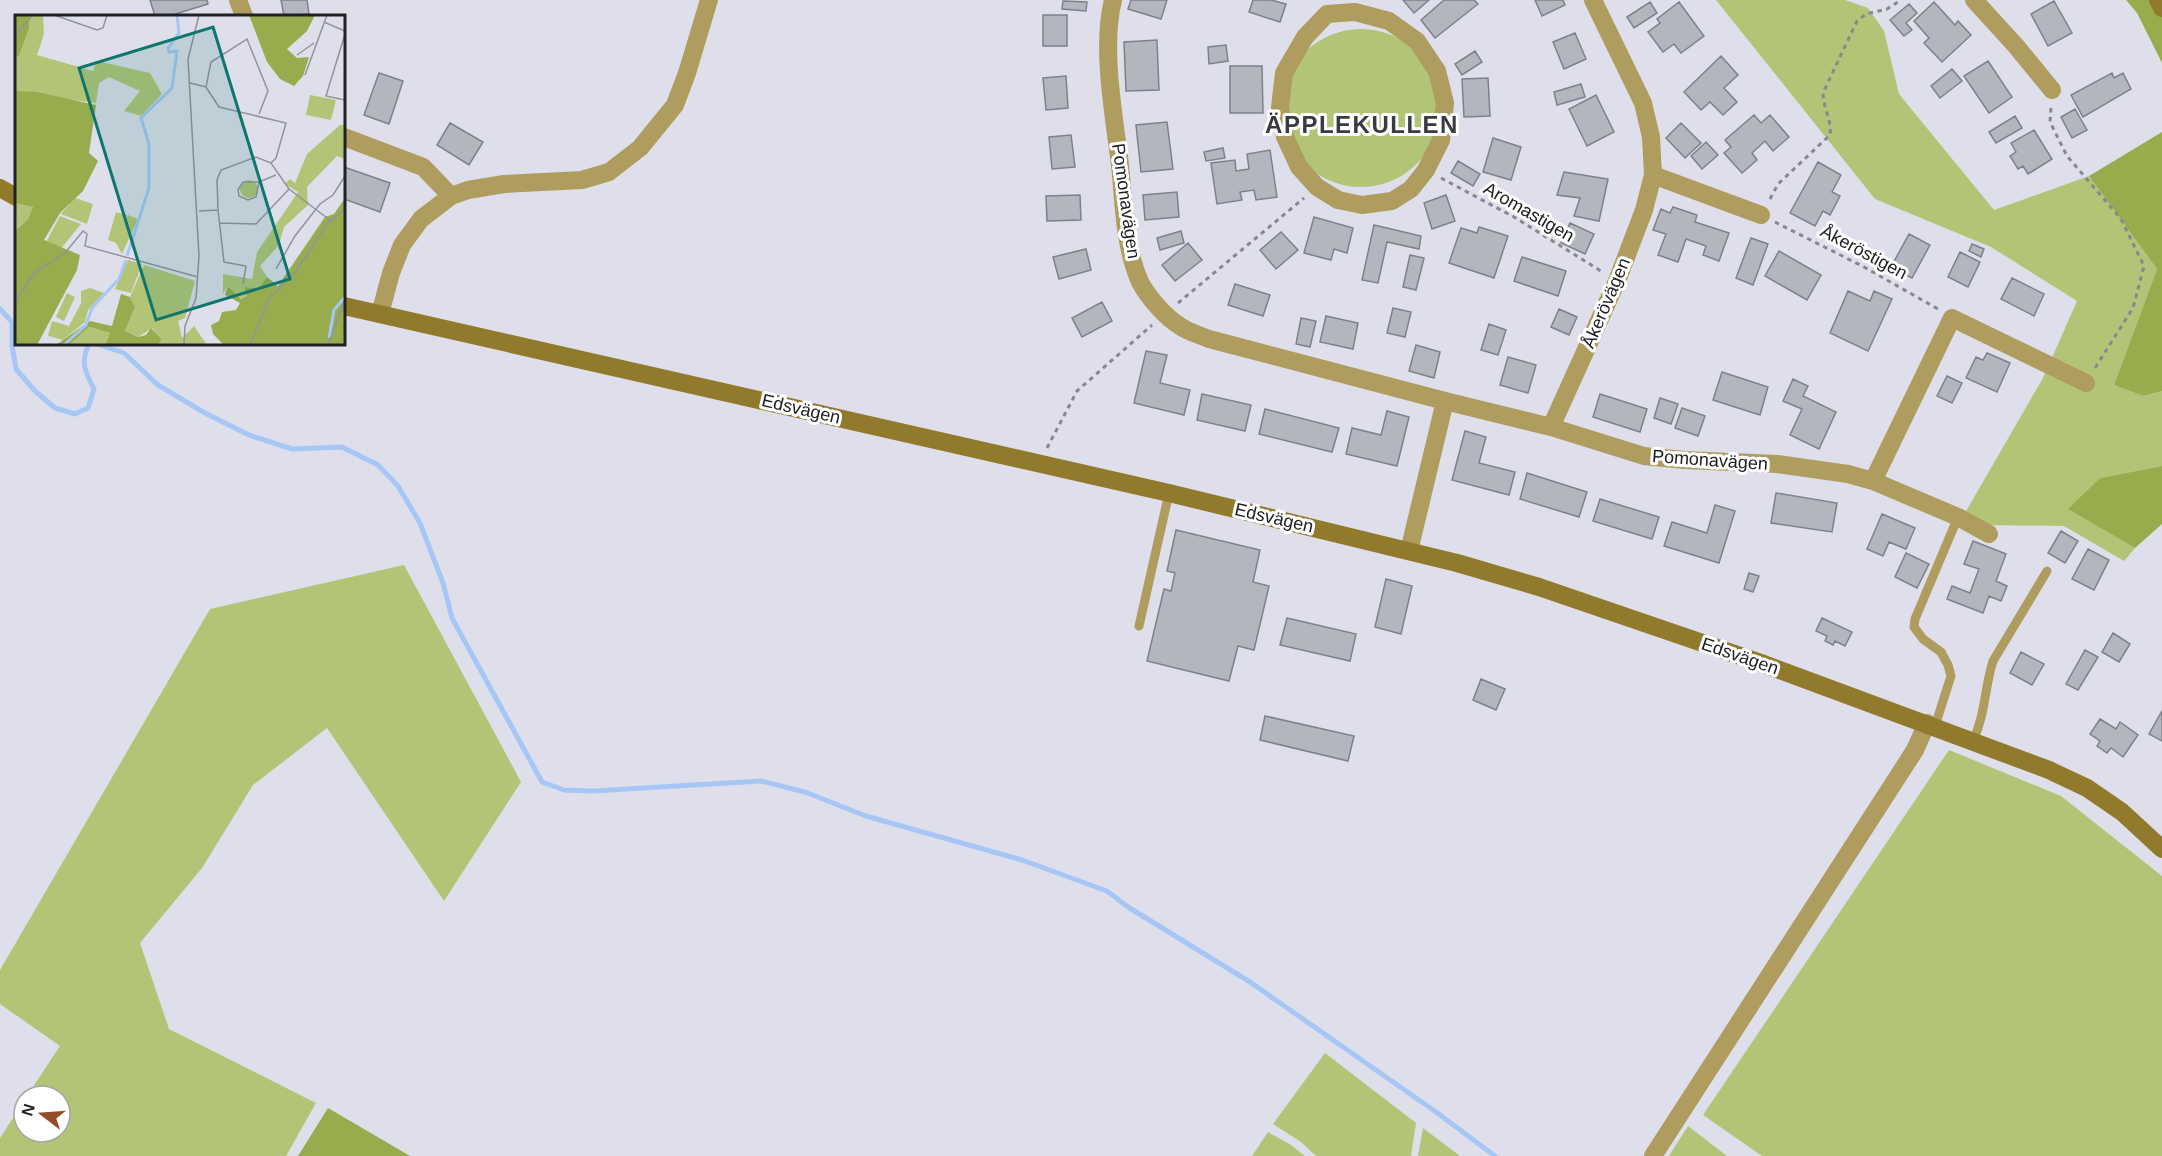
<svg xmlns="http://www.w3.org/2000/svg" width="2162" height="1156" viewBox="0 0 2162 1156" font-family="Helvetica,sans-serif">
  <style>
    .green { fill: #b2c577 }
    .forest { fill: #97ac4c }
    .lines { fill: none; stroke-linecap: round; stroke-linejoin: round }
    .stream { stroke: #a6c7f5; stroke-width: 5 }
    .building { fill: #b3b5bf; stroke: #7f808a; stroke-width: 1.5 }
    .path { stroke: #86878f; stroke-width: 3; stroke-dasharray: 4.5 4.5; stroke-linecap: butt }
    .lane { stroke: #af9c5f; stroke-width: 9 }
    .street { stroke: #af9c5f; stroke-width: 18 }
    .secondary { stroke: #927a2c; stroke-width: 18 }
    .labels { text-anchor: middle; dominant-baseline: central; stroke-width: 6; stroke-linejoin: round; paint-order: stroke }
    .street-label { font-size: 18px; fill: #212125; stroke: #fff }
    .district-label { font-size: 24px; font-weight: bold; letter-spacing: 1.5px; fill: #393a42; stroke: #fff }
    .inset-river { fill: none; stroke: #a6c7f5; stroke-width: 3 }
    .inset-road { fill: none; stroke: #92939b; stroke-width: 1.5 }
    .view { fill: #0f766e; fill-opacity: 0.15; stroke: #0f766e; stroke-width: 3 }
    .inset-edge { fill: none; stroke: #212125; stroke-width: 3 }
  </style>
  <rect width="100%" height="100%" fill="#dedfea"/>
  <!-- green -->
  <path class="green" d="M1716,0H1845L1868,8L1884,31L1899,94L1994,210L2089,176L2157,269L2114,385L2143,396L2162,391V466L2100,478L2069,509L2135,548L2124,561L2064,526L1983,525L1965,513L2043,378L2077,301L1991,247L1875,199Z
    M1282 108a79 79 0 1 1 158 0a79 79 0 1 1-158 0Z
    M404,565L521,782L444,901L327,728L253,785L202,868L140,943L169,1029L316,1103L286,1156H0V1138L24,1101V1132H60V1096H27L60,1046L0,1004V970L210,609Z
    M1949,750L2061,796L2162,876V1156H1762L1703,1115Z
    M1325,1053L1416,1123L1411,1156H1316L1301,1142L1273,1124Z
    M1688,1126L1727,1156H1669Z
    M1423,1128L1460,1156H1418Z
    M1268,1132L1291,1145L1305,1156H1252Z"/>
  <!-- forest -->
  <path class="forest" d="M2126,0H2162V63L2137,13Z
    M2162,132V391L2143,396L2114,385L2157,269L2089,176Z
    M2162,466V524L2135,548L2068,509L2100,478Z
    M328,1108L410,1156H298Z"/>
  <g class="lines">
    <!-- stream -->
    <path class="stream" d="M0,309L12,322V345L16,369L35,391L55,408L75,414L88,408L94,389C85,372 80,362 89,344
      M97,344L124,353L158,385L205,413L249,435L292,449L342,447L378,465L398,486L420,523L443,583L452,618L542,782L564,790L593,791L761,781L805,792L866,816L1022,860L1107,891L1128,907L1250,982L1436,1112L1495,1156"/>
  </g>
  <!-- building -->
  <path class="building" d="M150,0H207L208,4L169,16H155Z
    M281,0H307L309,14L284,16Z
    M1131,0H1167L1161,19L1128,9Z
    M1253,0H1271L1286,4L1280,22L1249,12Z
    M1403,0H1429L1414,13Z
    M1444,0H1474L1478,4L1435,38L1421,20Z
    M1535,0H1563L1565,5L1542,16Z
    M1063,1L1087,2L1086,11L1062,9Z
    M2054,1L2072,33L2048,46L2031,14Z
    M1650,2L1657,13L1634,28L1627,17Z
    M1679,2L1704,36L1681,53L1674,44L1663,52L1648,32L1660,23L1657,19Z
    M1934,2L1955,25L1958,21L1971,35L1942,62L1924,43L1929,38L1914,21Z
    M1909,4L1917,13L1906,23L1912,30L1904,36L1890,20Z
    M1043,15H1067V46H1043Z
    M1575,33L1586,59L1564,69L1553,42Z
    M1157,40L1159,90L1126,91L1124,42Z
    M1226,45L1228,61L1209,64L1208,47Z
    M1475,51L1482,62L1462,75L1455,64Z
    M1721,56L1738,75L1724,88L1737,102L1723,115L1710,102L1701,110L1684,92Z
    M1988,61L2012,97L1989,113L1964,76Z
    M1230,66H1262L1263,113H1230Z
    M1952,69L1962,81L1940,98L1931,86Z
    M379,73L403,81L389,124L364,115Z
    M2112,73L2114,78L2123,73L2131,89L2083,117L2071,95Z
    M1066,76L1068,108L1046,110L1043,78Z
    M1488,78L1490,116L1464,117L1462,79Z
    M1581,84L1585,97L1557,105L1554,92Z
    M1596,95L1614,132L1587,146L1569,109Z
    M2075,109L2087,130L2072,138L2061,117Z
    M1754,115L1761,123L1770,115L1789,137L1773,151L1765,141L1752,153L1757,160L1742,173L1724,153L1731,147L1725,140Z
    M2015,116L2022,128L1996,143L1989,132Z
    M1167,122L1173,169L1141,172L1136,125Z
    M450,123L483,142L469,165L437,145Z
    M1681,123L1701,143L1685,158L1666,138Z
    M2034,130L2052,159L2028,174L2023,166L2018,169L2010,156L2016,152L2011,143Z
    M1071,135L1075,167L1052,169L1049,137Z
    M1493,138L1521,147L1511,180L1483,172Z
    M1706,142L1718,155L1702,169L1691,156Z
    M1223,148L1225,158L1206,161L1204,152Z
    M1270,150L1277,197L1256,200L1254,190L1240,192L1242,200L1217,204L1211,163L1235,160L1236,171L1249,169L1247,154Z
    M1458,161L1480,174L1473,186L1451,173Z
    M1818,162L1841,175L1832,192L1840,196L1830,215L1823,211L1815,226L1790,213Z
    M344,167L390,183L380,212L344,199Z
    M1564,172L1608,179L1599,221L1574,216L1580,198L1557,195Z
    M1177,192L1179,217L1145,220L1143,195Z
    M1080,195L1081,220L1047,221L1046,196Z
    M1446,195L1455,221L1432,229L1424,203Z
    M1673,207L1697,215L1695,222L1729,233L1719,261L1703,255L1706,246L1686,239L1678,262L1658,255L1666,234L1653,230L1661,209L1670,213Z
    M1314,217L1353,228L1347,253L1334,249L1331,260L1304,253Z
    M1570,223L1594,234L1585,254L1561,243Z
    M1374,225L1421,236L1419,249L1387,242L1378,283L1362,280Z
    M1479,227L1508,236L1494,278L1449,263L1461,228L1477,233Z
    M1181,231L1184,243L1160,250L1157,238Z
    M1281,232L1298,250L1276,269L1260,250Z
    M1909,234L1930,245L1912,278L1891,267Z
    M1751,238L1768,244L1753,285L1736,278Z
    M1188,243L1202,260L1175,281L1162,265Z
    M1972,244L1984,249L1981,257L1969,251Z
    M1086,249L1091,270L1059,279L1053,257Z
    M1779,251L1821,275L1807,300L1765,276Z
    M1960,252L1980,262L1968,287L1948,277Z
    M1410,255L1424,258L1416,290L1403,287Z
    M1522,257L1566,271L1558,296L1514,281Z
    M2012,278L2044,294L2034,316L2001,299Z
    M1235,284L1270,295L1263,316L1228,305Z
    M1848,291L1870,301L1874,291L1892,299L1868,351L1830,333Z
    M1102,302L1112,321L1082,337L1072,318Z
    M1393,308L1411,312L1405,337L1387,333Z
    M1559,309L1577,317L1569,335L1551,327Z
    M1326,316L1358,323L1353,349L1320,342Z
    M1301,318L1316,321L1310,347L1296,344Z
    M1489,324L1506,330L1498,355L1481,350Z
    M1416,345L1440,352L1434,378L1409,371Z
    M1146,351L1167,355L1160,383L1190,390L1184,415L1134,403Z
    M1987,353L2010,363L1997,392L1966,378L1976,357L1983,360Z
    M1508,357L1536,365L1528,393L1500,385Z
    M1722,372L1768,387L1760,415L1713,400Z
    M1947,376L1962,383L1952,403L1937,396Z
    M1793,379L1808,386L1803,396L1836,412L1819,449L1790,435L1802,409L1783,401Z
    M1202,394L1251,405L1245,431L1197,420Z
    M1600,394L1647,409L1640,432L1593,417Z
    M1660,398L1678,404L1671,424L1654,418Z
    M1682,408L1705,416L1698,436L1675,428Z
    M1265,409L1339,428L1332,452L1259,434Z
    M1387,411L1409,417L1397,466L1346,454L1352,428L1381,435Z
    M1465,431L1486,437L1479,463L1515,472L1509,495L1452,480Z
    M1527,473L1587,492L1579,517L1520,499Z
    M1776,493L1837,503L1832,532L1771,523Z
    M1600,499L1659,517L1652,539L1593,521Z
    M1715,505L1735,511L1719,563L1664,546L1672,522L1707,533Z
    M1882,514L1915,528L1906,549L1889,542L1883,556L1867,549Z
    M1176,530L1260,550L1253,582L1269,586L1254,650L1238,646L1229,681L1147,661L1164,589L1171,591L1175,573L1167,571Z
    M2061,531L2078,541L2065,563L2048,553Z
    M1973,541L2006,554L1996,581L2007,586L2001,601L1989,596L1983,613L1947,599L1952,586L1970,593L1979,569L1964,564Z
    M2088,549L2109,560L2094,590L2072,579Z
    M1906,553L1929,564L1917,588L1895,577Z
    M1749,573L1759,576L1753,592L1744,589Z
    M1386,579L1412,586L1401,634L1375,627Z
    M1287,618L1356,634L1350,661L1280,645Z
    M1822,618L1852,632L1845,646L1835,641L1833,645L1825,641L1827,636L1816,631Z
    M2113,633L2130,644L2119,662L2102,652Z
    M2085,650L2098,657L2078,690L2066,684Z
    M2021,652L2044,664L2032,685L2010,673Z
    M1481,679L1505,689L1496,710L1473,700Z
    M2162,711V741L2149,734Z
    M1265,716L1354,736L1348,761L1260,740Z
    M2100,719L2116,729L2120,722L2138,735L2123,757L2111,748L2107,753L2097,746L2100,741L2090,734Z"/>
  <g class="lines">
    <!-- path -->
    <path class="path" d="M2051,108L2050,122L2067,156L2121,219L2144,266L2133,308L2095,368
      M1441,178L1514,217L1601,271
      M1770,199L1778,184L1830,135C1832,121 1823,107 1823,93L1857,21L1866,14L1887,9L1901,0
      M1775,222L1864,267L1938,309
      M1178,303L1304,198
      M1047,448L1077,391L1152,325"/>
    <!-- lane -->
    <path class="lane" d="M1139,626L1169,493
      M1935,726L1951,676L1948,665L1941,652L1923,639L1914,627L1915,619L1958,517
      M1973,741C1986,712 1984,690 1993,661L2047,571"/>
    <!-- street -->
    <path class="street" d="M238,0L244,16
      M1113,0C1101,48 1114,115 1120,165C1124,203 1124,246 1140,282C1148,297 1165,317 1180,326C1188,332 1200,335 1209,339L1445,401L1409,551
      M1974,0L2016,46L2052,90
      M1355,12L1389,21L1417,41L1437,71L1445,103L1441,140L1426,170L1411,189L1392,201L1362,205L1338,200L1317,187L1299,167L1285,137L1280,107L1284,73L1305,37L1327,14Z
      M344,137L423,167L451,196
      M1653,175L1761,215
      M380,314L391,273L402,245L421,219L451,196L468,190L504,184L582,180L609,172L640,148L675,105L687,73L709,0
      M1445,401L1551,427L1644,456L1685,460L1777,464L1848,474L1873,481L1952,318L2086,383
      M1551,427L1617,281L1644,210L1653,175L1651,137L1643,103L1593,0
      M1873,481L1958,517L1989,534
      M1653,1156L1915,750L1927,723"/>
    <!-- secondary -->
    <path class="secondary" d="M2158,0L2162,8
      M0,188L16,197
      M344,306L1169,493L1457,563L1539,587L1761,663L2049,770L2087,788L2122,812L2162,849"/>
  </g>
  <g class="labels">
    <!-- street labels -->
    <g class="street-label">
      <text transform="translate(1126 201) rotate(82)">Pomonavägen</text>
      <text transform="translate(1529 212) rotate(30)">Aromastigen</text>
      <text transform="translate(1864 252) rotate(28)">Åkeröstigen</text>
      <text transform="translate(1606 303) rotate(-67)">Åkerövägen</text>
      <text transform="translate(801 409) rotate(13)">Edsvägen</text>
      <text transform="translate(1710 460) rotate(4)">Pomonavägen</text>
      <text transform="translate(1274 518) rotate(13)">Edsvägen</text>
      <text transform="translate(1740 656) rotate(19)">Edsvägen</text>
    </g>
    <!-- district labels -->
    <g class="district-label">
      <text x="1362" y="124">ÄPPLEKULLEN</text>
    </g>
  </g>
  <!-- overview -->
  <g transform="translate(15 15)">
    <rect width="330" height="330" fill="#dedfea"/>
    <path d="M15,0H28L29,19L22,40L78,56L82,46L135,58L147,79L126,101L109,96L125,76L94,62L84,68L81,88L0,77V42L4,41L14,14ZM295,80L321,85L316,105L291,100ZM325,110H330V144L322,141L292,172L293,190L269,212L264,230L245,251L252,262L244,273L229,272L232,281L226,284L213,271L208,279V259L237,264L242,237L283,177L270,169L275,164L280,168L292,139ZM225 174a9 9 0 1 1 18 0a9 9 0 1 1-18 0ZM60,183L78,189L72,209L46,199ZM0,188L18,192L13,204L0,216ZM101,197L112,200L110,206L113,200L123,204L107,239L101,228L93,225ZM45,201L66,209L44,236L30,229ZM113,245L127,249L116,278L100,274ZM129,250L180,266L170,303L163,306L167,323L179,311L192,330H143L147,324L137,313L123,322L110,316L120,292L115,282ZM75,273L89,278L73,295L70,307L48,325L33,321L37,306L54,311L66,288V276ZM52,278L60,282L49,306L41,302ZM74,312L95,318L90,330H54Z" fill="#b2c577"/>
    <path d="M0,0H15L14,14L4,41L0,42ZM234,0H300L292,16L272,34L282,43L294,42L288,61L279,71L265,64L252,47ZM0,76L22,77L81,90L74,138L83,146L68,176L45,198L29,225L65,240L62,255L22,330H0V216L13,204L18,192L0,188ZM330,183V330H209L198,319L196,310L204,306L207,297L221,295L225,288L210,280L213,271L226,284L232,281L229,272L244,273L252,262L263,271L310,202L319,199ZM106,279L115,282L120,292L110,316L123,322L131,320L136,313L147,324L143,330H90L95,318L74,312L54,330H41L75,306L97,311Z" fill="#97ac4c"/>
    <path class="inset-river" d="M112,241L134,173V129L126,103L157,73L162,36L154,37L153,33L164,18L162,0M314,323L319,295L330,282M49,330L71,310L77,293L104,264L111,245"/>
    <path class="inset-road" d="M39,0L82,15L88,13L92,0M309,7L330,16M330,19L311,81L330,85M0,20L18,0M282,40L299,28M290,60L312,0M175,68L191,72L204,92L271,108L261,143L256,148M191,72L196,47L232,24L253,76L244,99M244,167L241,182L233,185L224,181L223,175L228,167H244L261,160M203,195L209,247L231,251L228,269M184,196L203,195L202,165L206,155L241,142L256,148L274,174L316,206M204,208L241,209L274,174M261,254L280,221L305,189L318,180L330,161M0,287L20,257L50,238L68,216L72,219L70,231L183,262M169,330L170,311L181,283L184,241L173,44L184,0M235,330L255,282L280,258L312,209L330,194M313,330L330,285"/>
    <path class="view" d="M198,12L275,264L141,305L64,53Z"/>
    <rect width="330" height="330" class="inset-edge"/>
  </g>
  <!-- north arrow -->
  <g transform="translate(42 1114) rotate(287)"><circle r="28" fill="#ffffff" stroke="#a6a6a8" stroke-width="1.5"/>
  <path d="M0-4.5L10 22L0 15L-10 22Z" fill="#944e25"/>
  <text y="-9" font-size="16" font-weight="bold" text-anchor="middle" fill="#212125">N</text>
  </g>
</svg>
